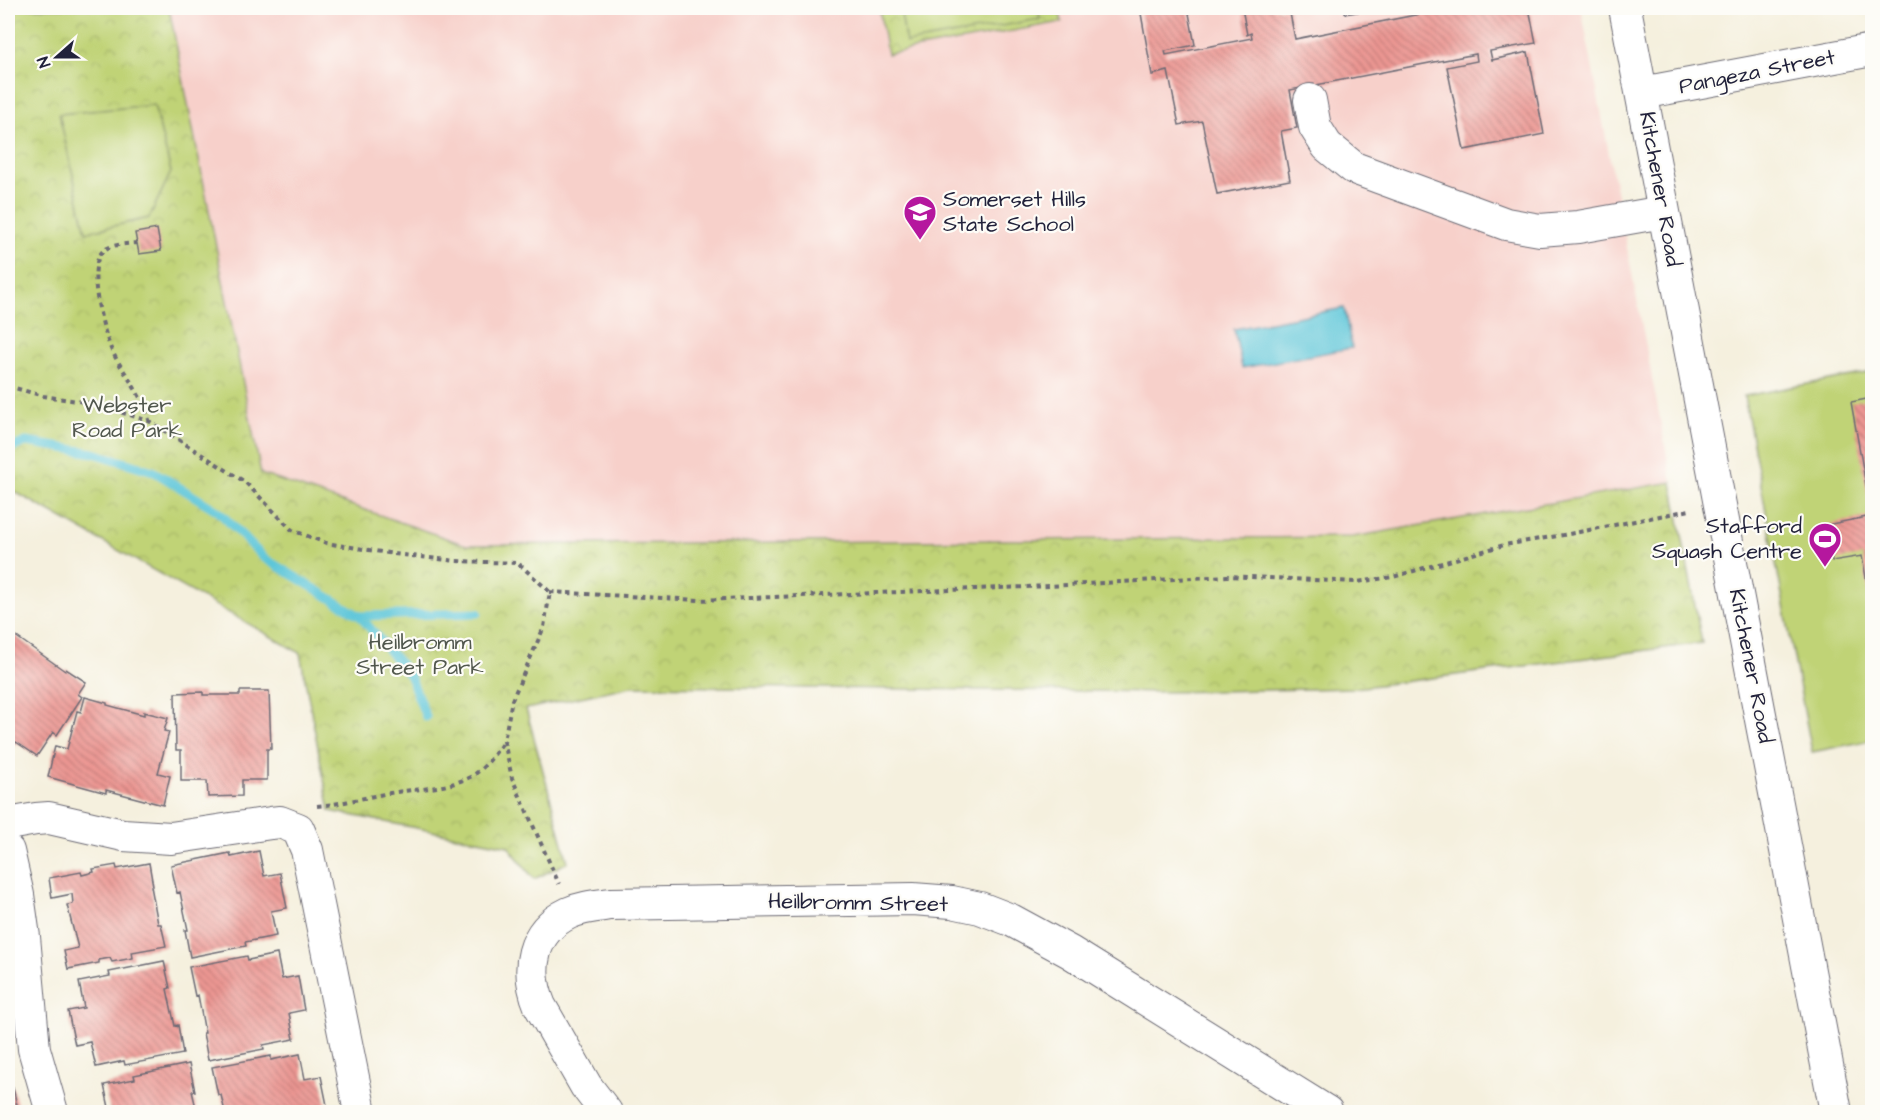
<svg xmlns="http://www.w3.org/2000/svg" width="1880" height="1120" viewBox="0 0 1880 1120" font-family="'Architects Daughter',sans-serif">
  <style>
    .built { fill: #f7d0ca }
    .park { fill: url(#park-crowns); stroke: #717a58; stroke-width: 1.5 }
    .pitch { fill: #c0d376; stroke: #717a58; stroke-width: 1.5 }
    .water { fill: #5dc6d9; stroke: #40748a; stroke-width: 1.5 }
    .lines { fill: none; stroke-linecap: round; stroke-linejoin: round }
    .stream { stroke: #5dc6d9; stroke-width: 9 }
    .building { fill: url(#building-back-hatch) }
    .minor-casing { stroke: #6c6a74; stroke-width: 34 }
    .path { stroke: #6c6a74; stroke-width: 4; stroke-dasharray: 4.5 4.5; stroke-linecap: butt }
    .minor { stroke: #fff; stroke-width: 32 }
    .labels { text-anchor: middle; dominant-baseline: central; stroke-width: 4.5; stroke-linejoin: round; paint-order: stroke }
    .street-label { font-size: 22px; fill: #22223b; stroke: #fdfcf7 }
    .poi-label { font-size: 22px; fill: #22223b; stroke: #fdfcf7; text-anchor: start }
    .park-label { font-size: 22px; fill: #51574d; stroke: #fdfcf7 }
  </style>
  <defs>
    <pattern id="park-crowns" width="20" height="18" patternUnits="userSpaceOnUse" patternTransform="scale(1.5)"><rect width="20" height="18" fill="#c0d376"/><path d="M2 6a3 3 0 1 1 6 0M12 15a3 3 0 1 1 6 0" fill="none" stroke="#a5b567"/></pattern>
    <pattern id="building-back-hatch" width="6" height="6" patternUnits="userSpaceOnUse" patternTransform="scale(1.5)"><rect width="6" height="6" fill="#ec9692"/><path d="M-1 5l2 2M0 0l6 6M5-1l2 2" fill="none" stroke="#bf7a78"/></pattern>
  </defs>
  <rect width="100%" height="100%" fill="#fdfcf7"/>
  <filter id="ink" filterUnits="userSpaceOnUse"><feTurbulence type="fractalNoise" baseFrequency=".0167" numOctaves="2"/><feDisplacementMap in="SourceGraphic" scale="12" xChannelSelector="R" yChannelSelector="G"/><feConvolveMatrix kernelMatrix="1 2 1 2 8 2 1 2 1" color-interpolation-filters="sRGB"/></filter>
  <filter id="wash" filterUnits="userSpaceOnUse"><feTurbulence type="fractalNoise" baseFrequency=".008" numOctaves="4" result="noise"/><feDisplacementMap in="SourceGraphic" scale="24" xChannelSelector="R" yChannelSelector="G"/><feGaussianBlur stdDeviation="1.35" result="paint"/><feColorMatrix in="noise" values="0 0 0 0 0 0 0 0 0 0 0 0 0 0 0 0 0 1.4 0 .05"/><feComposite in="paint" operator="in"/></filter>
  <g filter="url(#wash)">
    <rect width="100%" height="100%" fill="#f5f0de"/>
    <!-- built -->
    <path class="built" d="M169,8H1581L1672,482L1353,537L466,545L260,474Z"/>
    <!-- park -->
    <path class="park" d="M8,8H169L261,474L466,545L1353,537L1672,482L1702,643L1355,688L1168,692L631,686L526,709L568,862L534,879L508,846L330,811L300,653L8,488Z
      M879,8H1059L1062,22L887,54Z"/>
    <!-- pitch -->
    <path class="pitch" d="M900,8H1038L1040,19L906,43Z
      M154,105L171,172L149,218L86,232L59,114Z
      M1872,372V740L1812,752L1744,396Z"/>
    <!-- water -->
    <path class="water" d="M1344,308L1352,348L1242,368L1234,329Z"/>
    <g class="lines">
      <!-- stream -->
      <path class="stream" d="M8,449L26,442L94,453L153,471L218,511L264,558L360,616L410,676L426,717
        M360,616L478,613"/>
    </g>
    <g id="blocks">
      <!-- building -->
      <path class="building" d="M1140,8H1188L1195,45L1165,51L1166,55L1252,38L1251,33L1247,35L1242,8H1289L1295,39L1450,8H1529L1536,43L1490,51L1492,60L1528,52L1544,134L1464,150L1447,67L1477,61L1476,54L1290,90L1297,128L1281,131L1290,180L1217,194L1202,121L1179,125L1168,71L1152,75Z
        M1344,8H1375V9L1345,14Z
        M157,229L161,251L139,254L135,233Z
        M1872,398V512L1871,513L1851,402Z
        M1872,516V604H1871L1862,556L1832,561L1826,525Z
        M14,635L65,671L66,669L86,682L78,694L82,697L57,735L53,732L37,756L16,742L8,754V646Z
        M240,691H269L271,749H267V780H242V796L208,797L207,781H181V750H176L175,693L203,692V695H240Z
        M85,697L107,703V705L144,715V712L168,718L164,731L169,732L158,773L170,776L163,805L106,790V793L48,777L55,746L67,749L77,711L81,712Z
        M259,851L264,876L280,873L287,908L271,911L276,936L245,942L246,946L190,957L185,930H188L180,892L177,893L171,865L230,853L231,857Z
        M149,863L153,886H151L158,924H161L166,946L132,952L133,958L112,962L110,958L99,960V963L68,969L64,951L78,948L67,905L73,904L72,894L52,898L49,878L81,872L82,875L94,872L93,869L116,865L117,869Z
        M277,954L282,979L298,976L304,1010L289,1013L294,1039L263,1045L264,1049L208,1060L203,1033H205L198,995L195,996L189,967L247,956L248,960Z
        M164,961L170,988L167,989L175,1026L178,1025L183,1054L125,1065L124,1061L96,1067L90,1042L75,1045L68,1011L84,1008L79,982L110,976L109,972Z
        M300,1054L305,1079L321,1076L328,1110L315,1112H225L221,1095H218L212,1067L271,1056V1060Z
        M189,1064L195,1091H192L197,1112H110L104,1085L135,1079L134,1075Z
        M13,1088L17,1105L8,1107V1089Z"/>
    </g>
  </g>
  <g filter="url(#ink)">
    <use href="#blocks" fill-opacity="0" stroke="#6c6a74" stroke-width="1.5"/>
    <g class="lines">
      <!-- minor casing -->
      <g class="minor-casing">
        <path id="minor" d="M1625,8L1836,1112
          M1642,93L1872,50
          M1310,100L1315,127L1327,146L1354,168L1506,224L1540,230L1578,227L1663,212
          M8,824L36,819L49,818L123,835L171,838L271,823L280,822L298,829L307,850L360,1112
          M8,851L18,895L24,937L34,1049L52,1112
          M606,1112L586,1086L540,1006C525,970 531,931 569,913C582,907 596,906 611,904L913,899L952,902L980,908L1011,920L1070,952L1327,1112"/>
      </g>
      <!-- path -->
      <path class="path" d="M137,243C127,244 109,244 102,252C86,270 103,331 112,351C124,374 142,394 149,420
        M8,386L43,396L91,403L149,421L245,482L292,530L326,543L394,554L456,561L518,563L550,592L544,627L512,700L504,741L512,778L559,884
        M550,592L699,600L1051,586L1227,576L1357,582L1393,577L1504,545L1569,534L1690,510
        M317,806C342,804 365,797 390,793C419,788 445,790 472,776C485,768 495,754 503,742"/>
      <!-- minor -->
      <use href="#minor" class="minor"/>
    </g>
  </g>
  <!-- icons -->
  <defs>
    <g id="school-pin" transform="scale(1.725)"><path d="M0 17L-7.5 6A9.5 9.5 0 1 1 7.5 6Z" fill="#b5179e" stroke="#fdfcf7"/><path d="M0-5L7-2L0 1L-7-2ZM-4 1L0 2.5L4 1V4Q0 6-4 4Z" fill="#fff"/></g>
    <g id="stadium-pin" transform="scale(1.725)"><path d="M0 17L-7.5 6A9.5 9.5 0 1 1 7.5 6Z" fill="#b5179e" stroke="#fdfcf7"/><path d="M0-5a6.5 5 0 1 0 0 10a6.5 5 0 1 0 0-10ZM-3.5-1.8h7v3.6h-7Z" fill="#fff"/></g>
  </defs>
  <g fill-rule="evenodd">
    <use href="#school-pin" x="920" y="212"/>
    <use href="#stadium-pin" x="1825" y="539"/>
  </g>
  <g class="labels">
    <!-- street labels -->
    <g class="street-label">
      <text transform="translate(1757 72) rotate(-11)">Pangeza Street</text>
      <text transform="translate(1660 189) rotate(80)">Kitchener Road</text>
      <text transform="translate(1751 666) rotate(79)">Kitchener Road</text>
      <text transform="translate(858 903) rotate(1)">Heilbromm Street</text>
    </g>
    <!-- poi labels -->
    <g class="poi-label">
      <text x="943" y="199">Somerset Hills<tspan x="943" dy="25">State School</tspan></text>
      <text x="1802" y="526" text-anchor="end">Stafford<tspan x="1802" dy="25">Squash Centre</tspan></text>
    </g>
    <!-- park labels -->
    <g class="park-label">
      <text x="127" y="405">Webster<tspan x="127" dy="25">Road Park</tspan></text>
      <text x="420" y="642">Heilbromm<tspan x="420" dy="25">Street Park</tspan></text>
    </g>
  </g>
  <!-- margin -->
  <rect width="1880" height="1120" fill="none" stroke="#fdfcf7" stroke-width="30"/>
  <!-- north arrow -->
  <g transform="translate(57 57) rotate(249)" stroke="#fdfcf7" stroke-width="4.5" paint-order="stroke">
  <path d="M0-4.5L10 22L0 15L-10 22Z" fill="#22223b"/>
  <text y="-9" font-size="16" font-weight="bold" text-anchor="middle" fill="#22223b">N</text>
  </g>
</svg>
